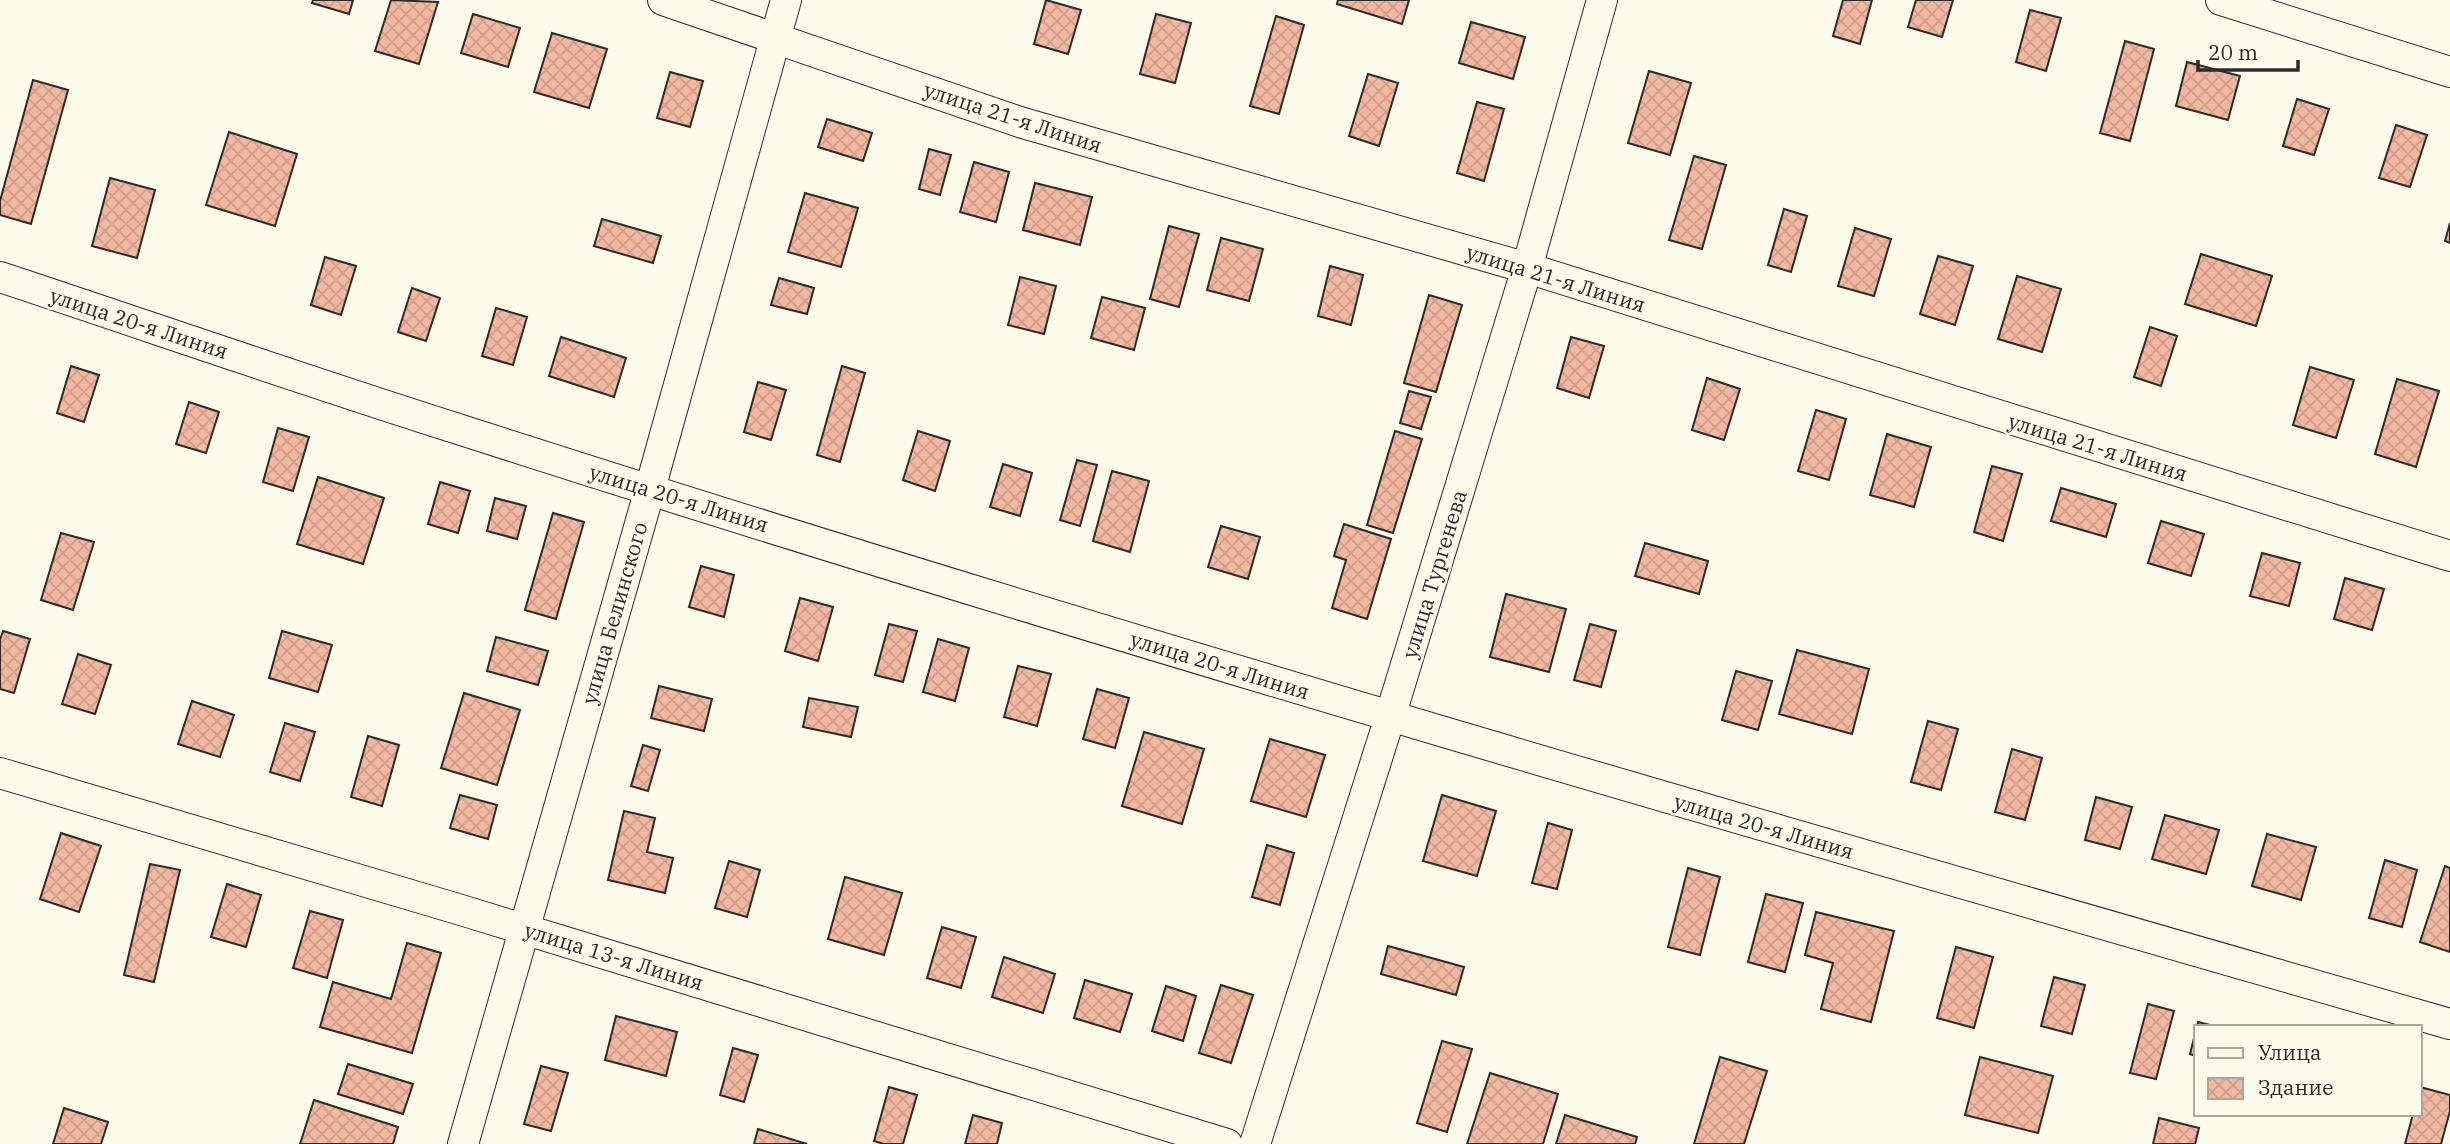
<svg xmlns="http://www.w3.org/2000/svg" width="2450" height="1144" viewBox="0 0 2450 1144" font-family="'IBM Plex Serif',serif">
  <style>
    .building { fill: url(#building-cross-hatch); stroke: #2b2b2b; stroke-width: 2 }
    .lines { fill: none; stroke-linecap: round; stroke-linejoin: round }
    .street-casing { stroke: #2b2b2b; stroke-width: 32 }
    .street { stroke: #fdfbea; stroke-width: 30 }
    .labels { text-anchor: middle; dominant-baseline: central; stroke-width: 5; stroke-linejoin: round; paint-order: stroke }
    .street-label { font-size: 21px; fill: #2b2b2b; stroke: #fdfbea }
  </style>
  <defs>
    <pattern id="building-cross-hatch" width="8" height="8" patternUnits="userSpaceOnUse" patternTransform="scale(1.75)"><rect width="8" height="8" fill="#f2b8a0"/><path d="M0 0l8 8M0 8l8-8" fill="none" stroke="#d09e8a"/></pattern>
  </defs>
  <rect width="100%" height="100%" fill="#fdfbea"/>
  <!-- building -->
  <path class="building" d="M313,0H353L349,14L312,3Z
    M391,0L438,2L419,64L375,51Z
    M1046,0L1081,10L1068,54L1034,44Z
    M1338,0H1409L1402,24L1337,4Z
    M1843,0H1872L1860,44L1833,36Z
    M1916,0H1953L1942,37L1908,27Z
    M2030,10L2061,18L2046,71L2016,62Z
    M473,14L520,28L508,67L461,53Z
    M1156,14L1191,23L1175,83L1140,74Z
    M1276,16L1304,25L1279,114L1250,106Z
    M1471,22L1525,37L1513,79L1459,63Z
    M552,33L607,49L589,108L534,92Z
    M2125,41L2154,49L2130,141L2100,133Z
    M2187,62L2240,76L2228,120L2176,106Z
    M1649,71L1691,83L1670,155L1628,143Z
    M670,72L703,81L690,127L657,118Z
    M1368,74L1398,83L1379,146L1349,136Z
    M33,80L68,90L31,224L0,215V201Z
    M2297,99L2329,109L2314,155L2283,146Z
    M1477,102L1504,109L1484,181L1457,173Z
    M827,119L872,133L863,161L818,147Z
    M2396,125L2427,135L2410,187L2379,178Z
    M229,132L297,154L275,226L206,205Z
    M929,149L951,155L940,195L919,189Z
    M1694,156L1726,165L1702,249L1669,240Z
    M974,162L1009,172L996,222L960,212Z
    M110,178L155,190L137,258L92,246Z
    M1035,183L1092,197L1080,245L1023,230Z
    M805,193L858,208L841,267L788,252Z
    M1784,209L1807,216L1791,272L1768,265Z
    M602,219L661,236L653,263L594,246Z
    M2450,223V243L2445,241Z
    M1169,226L1199,234L1179,307L1150,299Z
    M1855,228L1891,239L1874,296L1838,286Z
    M1221,238L1263,249L1249,301L1207,290Z
    M2201,254L2272,276L2256,326L2185,304Z
    M1938,256L1973,266L1955,325L1920,314Z
    M325,257L356,266L341,315L311,305Z
    M1330,266L1363,275L1351,325L1318,316Z
    M2017,276L2061,289L2042,352L1998,339Z
    M1020,277L1056,286L1044,334L1008,325Z
    M779,278L814,288L807,314L771,305Z
    M412,288L440,298L426,341L398,332Z
    M1429,295L1462,305L1436,392L1404,383Z
    M1102,297L1145,308L1134,350L1091,338Z
    M496,308L527,317L513,365L482,356Z
    M2150,327L2177,336L2161,386L2134,377Z
    M561,337L626,358L614,397L549,376Z
    M1571,337L1604,346L1589,398L1557,388Z
    M71,366L99,375L84,422L57,413Z
    M842,366L865,373L840,462L817,455Z
    M2310,367L2354,380L2336,438L2293,425Z
    M1707,378L1740,389L1724,440L1692,430Z
    M2397,379L2439,391L2416,467L2375,454Z
    M758,382L786,390L771,440L744,432Z
    M1409,391L1431,397L1421,429L1400,423Z
    M189,402L219,412L206,453L176,444Z
    M1816,410L1846,419L1829,480L1798,471Z
    M278,428L309,437L293,491L263,482Z
    M918,431L950,441L935,491L903,480Z
    M1395,431L1422,439L1393,533L1367,525Z
    M1887,434L1931,447L1914,507L1870,495Z
    M1077,460L1097,465L1080,526L1060,520Z
    M1003,464L1032,473L1020,516L990,507Z
    M1992,466L2022,474L2003,541L1974,532Z
    M1112,471L1149,481L1130,552L1093,541Z
    M318,477L384,498L363,564L297,544Z
    M440,482L470,491L458,533L428,524Z
    M2061,488L2116,504L2106,537L2051,521Z
    M495,498L526,506L517,539L487,531Z
    M553,513L584,522L556,619L525,610Z
    M2161,521L2204,534L2191,576L2148,563Z
    M1344,524L1391,539L1367,619L1332,608L1346,560L1334,556Z
    M1221,526L1260,537L1248,579L1208,567Z
    M61,533L94,542L73,610L41,600Z
    M1645,543L1708,561L1699,594L1635,576Z
    M2262,553L2300,563L2289,606L2250,596Z
    M701,566L734,575L724,617L689,607Z
    M2345,578L2384,589L2372,630L2334,619Z
    M1506,594L1566,609L1549,672L1490,657Z
    M800,598L833,607L818,661L785,651Z
    M889,624L917,631L903,682L875,675Z
    M1590,624L1616,631L1601,687L1574,680Z
    M3,631L30,639L14,693L0,689V640Z
    M282,631L332,645L318,692L269,678Z
    M496,637L548,651L538,685L487,671Z
    M938,639L969,648L955,701L923,692Z
    M1797,650L1869,669L1852,734L1779,714Z
    M78,654L111,665L95,714L62,704Z
    M1018,666L1051,674L1037,726L1004,717Z
    M1736,671L1772,681L1758,730L1722,720Z
    M659,686L712,699L704,731L651,718Z
    M1097,689L1129,698L1115,748L1083,739Z
    M464,693L520,710L497,785L441,768Z
    M809,698L858,707L851,737L803,727Z
    M192,701L234,715L220,757L178,744Z
    M1928,721L1958,729L1941,790L1911,782Z
    M285,723L315,732L300,781L270,772Z
    M1144,732L1204,749L1182,824L1122,806Z
    M368,736L399,745L382,806L351,797Z
    M1270,739L1325,755L1306,817L1251,801Z
    M643,745L660,750L648,791L631,786Z
    M2012,749L2042,758L2025,820L1995,812Z
    M460,795L497,805L488,839L450,828Z
    M1442,795L1496,811L1477,876L1423,861Z
    M2096,797L2132,807L2120,849L2085,840Z
    M624,811L655,818L647,852L673,858L665,893L608,880Z
    M2165,815L2219,830L2206,874L2152,859Z
    M1548,823L1572,830L1557,889L1532,883Z
    M61,833L101,846L79,912L40,899Z
    M2267,834L2316,847L2301,900L2252,886Z
    M1267,845L1294,853L1280,905L1252,897Z
    M2385,860L2417,870L2402,927L2369,918Z
    M729,861L760,870L747,917L715,908Z
    M150,864L180,870L154,982L124,975Z
    M2445,866L2450,868V952L2420,942Z
    M1688,868L1720,877L1700,955L1668,947Z
    M845,877L902,893L884,955L828,939Z
    M227,884L261,895L246,947L211,937Z
    M1766,894L1803,903L1785,972L1748,962Z
    M310,911L343,920L327,978L293,968Z
    M1816,912L1894,931L1871,1022L1821,1009L1833,963L1805,955Z
    M942,927L976,937L961,988L927,978Z
    M407,943L441,953L412,1053L320,1027L333,982L391,999Z
    M1388,946L1464,967L1456,995L1381,974Z
    M1956,947L1993,957L1974,1028L1937,1018Z
    M1004,957L1055,974L1043,1013L992,997Z
    M2054,977L2085,985L2072,1034L2041,1026Z
    M1085,980L1132,994L1120,1032L1074,1018Z
    M1221,985L1253,995L1231,1063L1199,1053Z
    M1166,986L1196,996L1183,1041L1152,1031Z
    M2148,1004L2174,1011L2156,1079L2130,1073Z
    M616,1016L677,1032L666,1076L605,1060Z
    M2198,1022L2218,1027H2197Z
    M2196,1030V1056L2190,1054Z
    M1442,1041L1472,1049L1447,1132L1417,1123Z
    M733,1048L758,1055L744,1102L720,1095Z
    M1720,1057L1767,1071L1744,1144H1694Z
    M1980,1057L2053,1076L2038,1133L1965,1115Z
    M348,1064L413,1084L403,1114L338,1094Z
    M541,1066L568,1073L551,1131L524,1124Z
    M1490,1073L1558,1094L1543,1144H1467Z
    M889,1087L917,1095L903,1144H884L874,1141Z
    M2420,1087L2450,1095V1111L2441,1144H2405L2413,1114H2420Z
    M314,1100L398,1127L393,1144H300Z
    M64,1108L108,1122L101,1144H53Z
    M973,1115L1002,1123L997,1144H965Z
    M1565,1115L1637,1137L1635,1144H1556Z
    M2159,1118L2199,1128L2195,1144H2153Z
    M758,1129L807,1144H754Z"/>
  <g class="lines">
    <!-- street casing -->
    <g class="street-casing">
      <path id="street" d="M663,0L1023,123L1527,268L2450,556
        M2221,0L2450,72
        M0,277C151,327 301,379 452,427C1114,640 1782,832 2450,1024
        M0,773L461,910L1227,1144
        M463,1144L650,489L786,0
        M1255,1144L1390,717L1527,268L1602,0"/>
    </g>
    <!-- street -->
    <use href="#street" class="street"/>
  </g>
  <g class="labels">
    <!-- street labels -->
    <g class="street-label">
      <text transform="translate(1013 117) rotate(18)">улица 21-я Линия</text>
      <text transform="translate(1556 278) rotate(17)">улица 21-я Линия</text>
      <text transform="translate(139 323) rotate(18)">улица 20-я Линия</text>
      <text transform="translate(2098 447) rotate(17)">улица 21-я Линия</text>
      <text transform="translate(679 498) rotate(17)">улица 20-я Линия</text>
      <text transform="translate(1434 574) rotate(-73)">улица Тургенева</text>
      <text transform="translate(614 613) rotate(-74)">улица Белинского</text>
      <text transform="translate(1220 665) rotate(17)">улица 20-я Линия</text>
      <text transform="translate(1764 826) rotate(16)">улица 20-я Линия</text>
      <text transform="translate(614 956) rotate(17)">улица 13-я Линия</text>
    </g>
  </g>
  <!-- legend -->
  <rect x="2194" y="1025" width="228" height="91" fill="#fdfbea" stroke="#a9a89e" stroke-width="2"/>
  <rect x="2208" y="1048" width="35" height="10" fill="#fdfbea" stroke="#a9a89e" stroke-width="2"/>
  <text x="2258" y="1060" font-size="21" fill="#2b2b2b">Улица</text>
  <rect x="2208" y="1078" width="35" height="21" fill="url(#building-cross-hatch)" stroke="#a9a89e" stroke-width="2"/>
  <text x="2258" y="1095" font-size="21" fill="#2b2b2b">Здание</text>
  <!-- scale -->
  <path d="M2198 60v10h100v-10" fill="none" stroke="#2b2b2b" stroke-width="3.5"/>
  <text x="2208" y="60" font-size="21" fill="#2b2b2b" stroke="#fdfbea" stroke-width="5" paint-order="stroke">20 m</text>
</svg>
